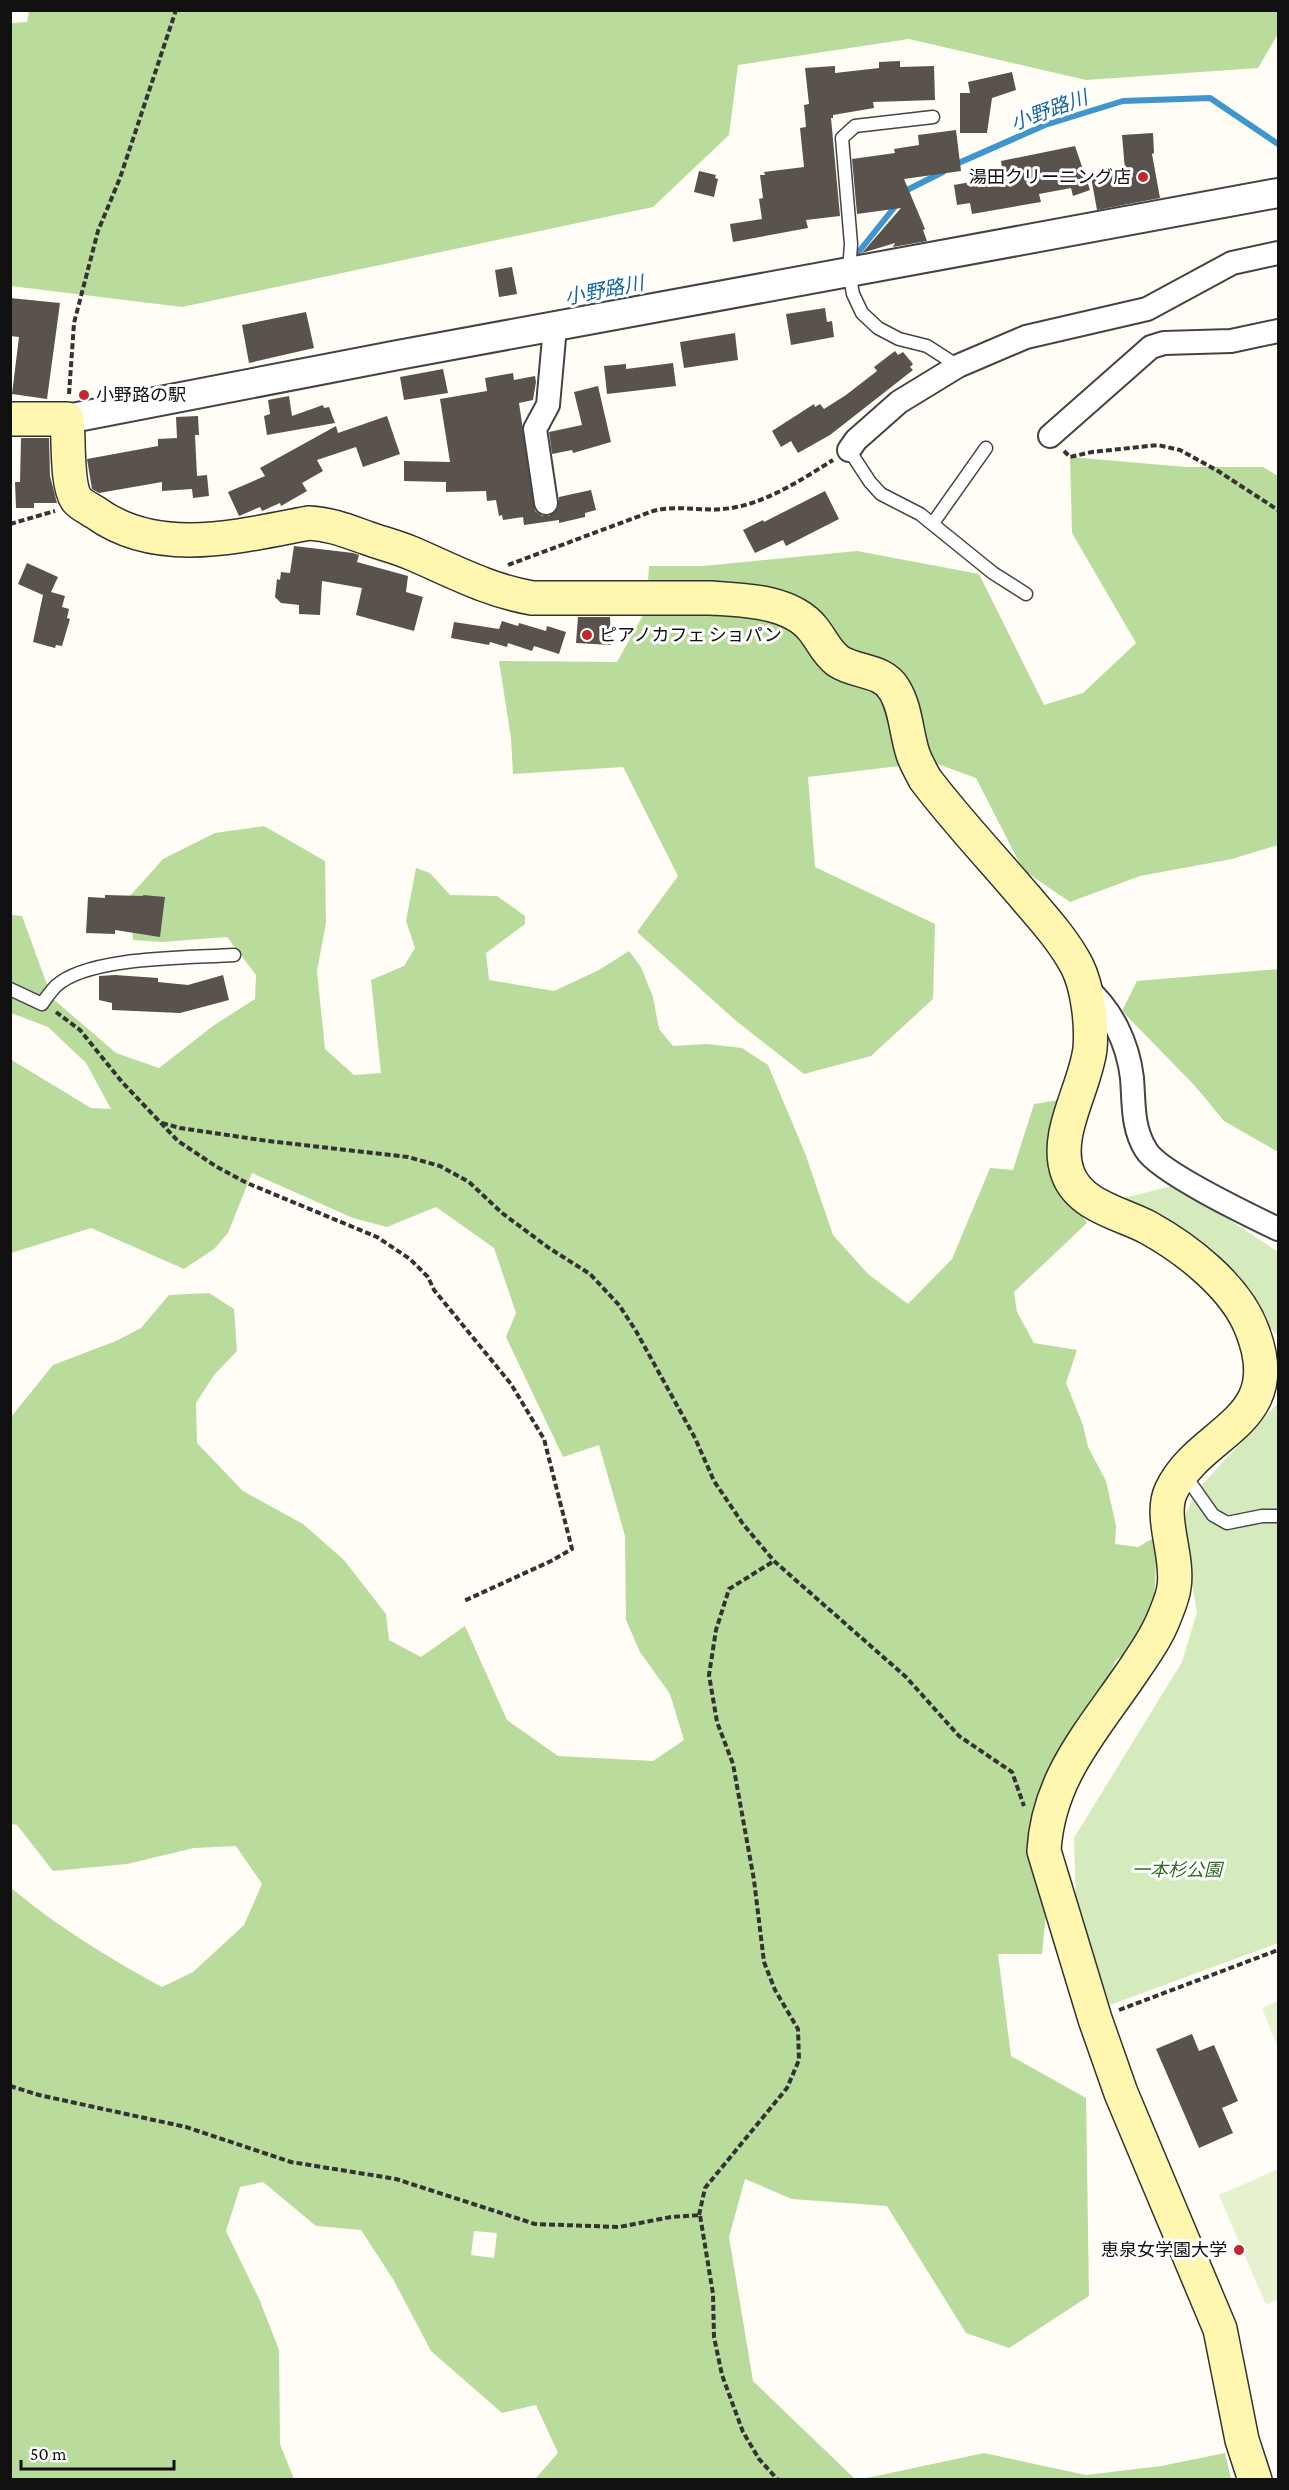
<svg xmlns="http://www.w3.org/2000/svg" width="1289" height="2490" viewBox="0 0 1289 2490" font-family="'Crimson Pro','Noto Sans JP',serif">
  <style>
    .green { fill: #d5ebbd }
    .forest { fill: #b9dc9c; fill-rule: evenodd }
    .pitch { fill: #e6f2cf }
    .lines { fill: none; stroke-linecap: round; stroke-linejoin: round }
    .stream { stroke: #3f96cf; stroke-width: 6 }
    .building { fill: #5a524d }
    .service-casing { stroke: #444; stroke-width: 15 }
    .minor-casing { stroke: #444; stroke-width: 26 }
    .tertiary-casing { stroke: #444; stroke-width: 32 }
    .secondary-casing { stroke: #333; stroke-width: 36 }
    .path { stroke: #333; stroke-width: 4; stroke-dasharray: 6 3; stroke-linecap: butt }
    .service { stroke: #fff; stroke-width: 12 }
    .minor { stroke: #fff; stroke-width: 22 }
    .tertiary { stroke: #fff; stroke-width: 28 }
    .secondary { stroke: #fff6b0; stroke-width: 33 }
    .poi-dot { fill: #c4262e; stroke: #fff; stroke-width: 2 }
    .labels { text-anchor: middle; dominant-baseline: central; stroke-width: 6; stroke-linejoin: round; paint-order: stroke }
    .poi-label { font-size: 18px; fill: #111; stroke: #fff; text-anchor: end }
    .park-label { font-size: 18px; font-style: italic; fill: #2f6b1f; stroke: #fff }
    .water-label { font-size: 20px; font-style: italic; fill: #1768a6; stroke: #fff }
  </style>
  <rect width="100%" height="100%" fill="#fffdf5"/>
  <!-- green -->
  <path class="green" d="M1177,1185L1278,1252V1335L1123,1198Z
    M1278,1403V1943L1110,2005L1076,1907L1074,1838L1182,1662L1197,1612L1181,1524L1197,1490Z"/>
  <!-- forest -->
  <path class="forest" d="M29,11L1278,10V34L1258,68L1086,80L909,39L738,65L729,135L653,207L182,307L11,286V23L27,22Z
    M1070,457L1186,467H1263L1278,476V845L1232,859L1140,876L1070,902L1023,870L976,778L932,762L808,777L815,867L935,924L933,999L871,1056L804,1074L735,1020L637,932L678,876L623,767L513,774L511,738L499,661L617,662L646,610L649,566H703L857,551L979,574L1044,705L1083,693L1136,643L1072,533Z
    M264,826L325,861L326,923L317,971L325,1049L354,1075L381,1073L371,980L404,966L415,948L406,921L416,868L430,873L450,895L497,896L525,916V924L486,953L489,980L554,991L599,970L629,951L641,967L653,997L659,1029L673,1046L707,1044L742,1048L768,1065L805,1153L833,1235L868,1274L908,1304L952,1259L990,1168L1013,1170L1034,1104L1059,1100L1050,1169L1087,1223L1014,1292L1017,1312L1034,1343L1077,1350L1066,1383L1083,1425L1088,1447L1106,1481L1116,1526L1115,1544L1138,1547L1157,1536L1153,1632L1115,1661L1097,1712L1060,1771L1042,1954H998L1011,2056L1086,2098L1089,2296L1009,2348L966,2333L887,2206L792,2199L745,2179L729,2237L753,2381L855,2479H535L558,2453L536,2405L502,2413L431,2351L393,2279L361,2230L316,2226L263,2182L240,2187L226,2231L260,2301L279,2350L280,2444L294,2479H11V1888C60,1928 107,1957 162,1987L193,1972L244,1925L262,1884L236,1846L194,1848L127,1864L53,1871L17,1825L11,1824V1417L53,1365L116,1341L141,1328L169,1295L209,1293L234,1309L237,1351L214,1375L196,1403L197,1443L243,1491L303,1524L344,1560L386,1614L389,1640L421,1657L465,1626L507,1720L558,1756L653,1761L684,1740L670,1694L640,1652L626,1620L625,1536L599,1445L563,1457L506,1337L516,1313L494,1248L436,1207L387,1227L353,1218L252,1173L228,1233L214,1249L184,1269L91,1228L11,1253L10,1059L91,1108L111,1109L86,1063L48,1027L11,1013V915L22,916L52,998L116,1053L159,1068L213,1026L255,999L256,975L227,937L162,942L133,940L130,896L163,859L215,833ZM474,2231L497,2233L494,2258L471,2255Z
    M1278,969V1152L1224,1121L1195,1086L1122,1011L1137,981Z
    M984,2453L1086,2475L1161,2466L1225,2453L1231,2479H862Z"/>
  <!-- pitch -->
  <path class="pitch" d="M1278,2001V2048L1262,2008Z
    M1278,2169V2299L1266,2305L1219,2195Z"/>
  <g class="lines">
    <!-- stream -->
    <path class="stream" d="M954,165L1045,125L1123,101L1210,98L1278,144
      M903,196L907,190L943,172
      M857,254L897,204"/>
  </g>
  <!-- building -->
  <path class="building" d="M900,61V67L934,66L935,100L873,102L874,108L833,115V118H831L840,216L806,220L808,228L733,242L730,224L762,219L759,199L763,198L760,175H765L764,172L804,167L800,128L806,127L804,105L809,104L805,68L835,66V73L879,68V62Z
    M1012,72L1016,90L992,98L987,133H960V93H970L968,82Z
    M956,130L961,171L904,179L925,229L923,230L927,241L893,247L895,243L862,253L901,208L857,214L852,159L895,153L894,149L919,145L918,135Z
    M1153,133L1154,153L1152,154L1160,198L1097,210L1091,177L1125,170L1122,135Z
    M1075,146L1090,190L1073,196L1071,188L1039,194L1041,202L972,214L970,203L957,205L954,185L971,182L972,185L1004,180L1001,161Z
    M699,171L716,175L715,178L718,179L714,197L694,192Z
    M512,267L517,294L499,297L495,270Z
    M10,298L60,303L47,399L12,394L19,337L10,336Z
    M825,308L827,322L832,321L834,337L791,345L786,314Z
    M306,312L314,348L249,363L242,325Z
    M735,333L738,360L684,368L680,342Z
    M895,351L898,355L903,352L913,364L910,367L913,370L830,435L798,453L791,441L781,447L772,431L814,404L815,407L820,404L824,409L846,395L877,371L874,367Z
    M673,363L676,386L607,394L604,366L626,364V369Z
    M443,369L448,393L404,400L400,377Z
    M513,373L514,380L535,376L536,382L533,400L519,403L535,511L542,516H549L558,508L559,497L591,490L596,510L585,513V517L559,523V520L524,525L523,517L503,520L502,515L499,516L496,500L487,501L486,491L446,492V482L404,481V461L450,462L440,399L487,391L485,378Z
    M598,386L611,442L573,453L572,450L552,454L549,432L582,425L574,392Z
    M289,396L292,416L323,405L324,408L329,407L335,423L267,435L264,416L270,414L268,400Z
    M198,416L199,435H195L197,476L207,475L209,496L193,498L192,489L162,491V482L99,493L92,489L87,459L158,446V439L177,438L176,417Z
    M387,416L400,454L363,467L356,447L317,460L323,471L302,483L307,491L281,506L280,503L262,511L260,507L239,516L228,492L265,476L260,468L336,426L338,433Z
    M21,438H49L50,476L57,503H34V508H16L15,482H20Z
    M825,491L839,519L786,546L783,540L755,553L743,530L763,520L764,522Z
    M294,546L353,553L359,555L357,562L408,576L406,592L423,597L414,631L356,615L362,588L322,581L320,615L299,614V605L281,603L275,597L277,579L280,580L281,572L290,573Z
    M27,563L58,577L51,592L65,596L62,607L69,609L67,618L70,619L62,646L56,645L55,648L33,642L43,595L18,584Z
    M578,617H610L611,645L576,643Z
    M502,621L518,626L519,623L546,631L547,626L566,632L559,654L534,646L532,651L508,643L507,647L490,642L489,645L451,638L454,622L499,629Z
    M105,895L143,896V895L165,897L160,937L115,930V934L86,933L88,897L105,898Z
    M115,975L158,978V982L188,985L223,975L229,1000L180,1013L112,1010V1003L99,1000V976Z
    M1192,2034L1199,2051L1214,2045L1238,2101L1222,2108L1233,2133L1199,2148L1156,2049Z"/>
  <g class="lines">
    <!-- service casing -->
    <g class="service-casing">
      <path id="service" d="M933,117L855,126L842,138L851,244L849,272L853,294L862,313L878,328L899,339L927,346L958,366
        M849,450L870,482L881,494L920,514L993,573L1026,594
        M933,523L986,448
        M10,989L42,1004C46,998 51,991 56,986C88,956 190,958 234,955
        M1184,1474L1213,1515L1227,1523L1262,1516H1278"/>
    </g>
    <!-- minor casing -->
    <g class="minor-casing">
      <path id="minor" d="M1050,436L1151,347L1164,343L1231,341L1278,331
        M849,450L856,440L899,402L958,366L1026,337L1147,309L1232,263L1278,253
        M546,503L535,429L548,405L555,327
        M1085,987C1112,1009 1128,1044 1132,1078C1134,1103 1132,1128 1146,1150C1159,1172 1251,1216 1278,1229"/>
    </g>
    <!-- tertiary casing -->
    <g class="tertiary-casing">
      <path id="tertiary" d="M67,419L398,355L1278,193"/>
    </g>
    <!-- secondary casing -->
    <g class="secondary-casing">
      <path id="secondary" d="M10,419H67C69,437 66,486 77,500C81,505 90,509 96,513C158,558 240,536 309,523C330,524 347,531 367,538C381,543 397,547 411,553C453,571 487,590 532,598H711C744,600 791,601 813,629C822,640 826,652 838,661C856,673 882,669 894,689C906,708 906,733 913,754C916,763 921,771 925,779C956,820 993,859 1026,898C1044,919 1064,941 1077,966C1088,988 1092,1024 1090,1049C1085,1089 1053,1135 1068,1174C1080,1206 1120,1213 1147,1227C1187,1249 1236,1287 1252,1330C1289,1424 1200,1429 1171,1491C1159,1517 1179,1556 1174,1587C1173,1597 1168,1608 1164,1618C1157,1636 1146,1652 1135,1668C1095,1728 1048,1776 1044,1851L1095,2019L1121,2093L1220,2329L1242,2440L1255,2480"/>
    </g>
    <!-- path -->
    <path class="path" d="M69,394L74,323L98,231L120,178L176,10
      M1064,451L1070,457L1092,452L1158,445L1180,450L1218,471L1278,510
      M10,524L55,511
      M508,565L653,511C677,505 699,511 723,509C762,506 801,480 833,460
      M56,1012L80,1030L122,1082L178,1141L217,1167L247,1183L377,1237L410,1259L428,1277L434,1290L511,1384L544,1439L572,1549L551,1561L464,1601
      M162,1123L180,1128L268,1141L408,1157L440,1166L469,1182L502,1213L549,1248L590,1274L619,1305L636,1331L695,1438L714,1481L743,1524L774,1561L906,1677L959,1736L1012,1772L1024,1806
      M1119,2010L1278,1950
      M10,2086L39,2095L186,2127L291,2162L396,2179L535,2224L619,2227L671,2217L700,2215L713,2294L714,2337L722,2375L743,2432L759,2459L778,2480
      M699,2215L705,2188L787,2088L799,2060L798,2029L775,1990L764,1962L754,1880L733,1764L717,1722L709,1675L716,1630L729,1589L774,1561"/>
    <!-- service -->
    <use href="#service" class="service"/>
    <!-- minor -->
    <use href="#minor" class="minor"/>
    <!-- tertiary -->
    <use href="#tertiary" class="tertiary"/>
    <!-- secondary -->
    <use href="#secondary" class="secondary"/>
  </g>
  <!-- markers -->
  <g class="poi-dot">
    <circle cx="1143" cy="177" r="6"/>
    <circle cx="84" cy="395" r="6"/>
    <circle cx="587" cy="635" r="6"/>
    <circle cx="1239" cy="2250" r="6"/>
  </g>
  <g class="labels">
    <!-- poi labels -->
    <g class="poi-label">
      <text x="1131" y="177">湯田クリーニング店</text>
      <text x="96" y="395" text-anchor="start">小野路の駅</text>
      <text x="599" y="635" text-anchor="start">ピアノカフェ ショパン</text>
      <text x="1227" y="2250">恵泉女学園大学</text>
    </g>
    <!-- park labels -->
    <g class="park-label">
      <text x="1177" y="1870">一本杉公園</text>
    </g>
    <!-- water labels -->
    <g class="water-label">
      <text transform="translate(1049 110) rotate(-20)">小野路川</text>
      <text transform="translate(604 290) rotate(-11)">小野路川</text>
    </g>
  </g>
  <!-- border -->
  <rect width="1289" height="2490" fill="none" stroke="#111111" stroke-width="24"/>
  <!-- scale -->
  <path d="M21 2460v9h153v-9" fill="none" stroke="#111111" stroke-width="3"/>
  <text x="30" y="2460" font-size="18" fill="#111111" stroke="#ffffff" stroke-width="4.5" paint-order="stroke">50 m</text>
</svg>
